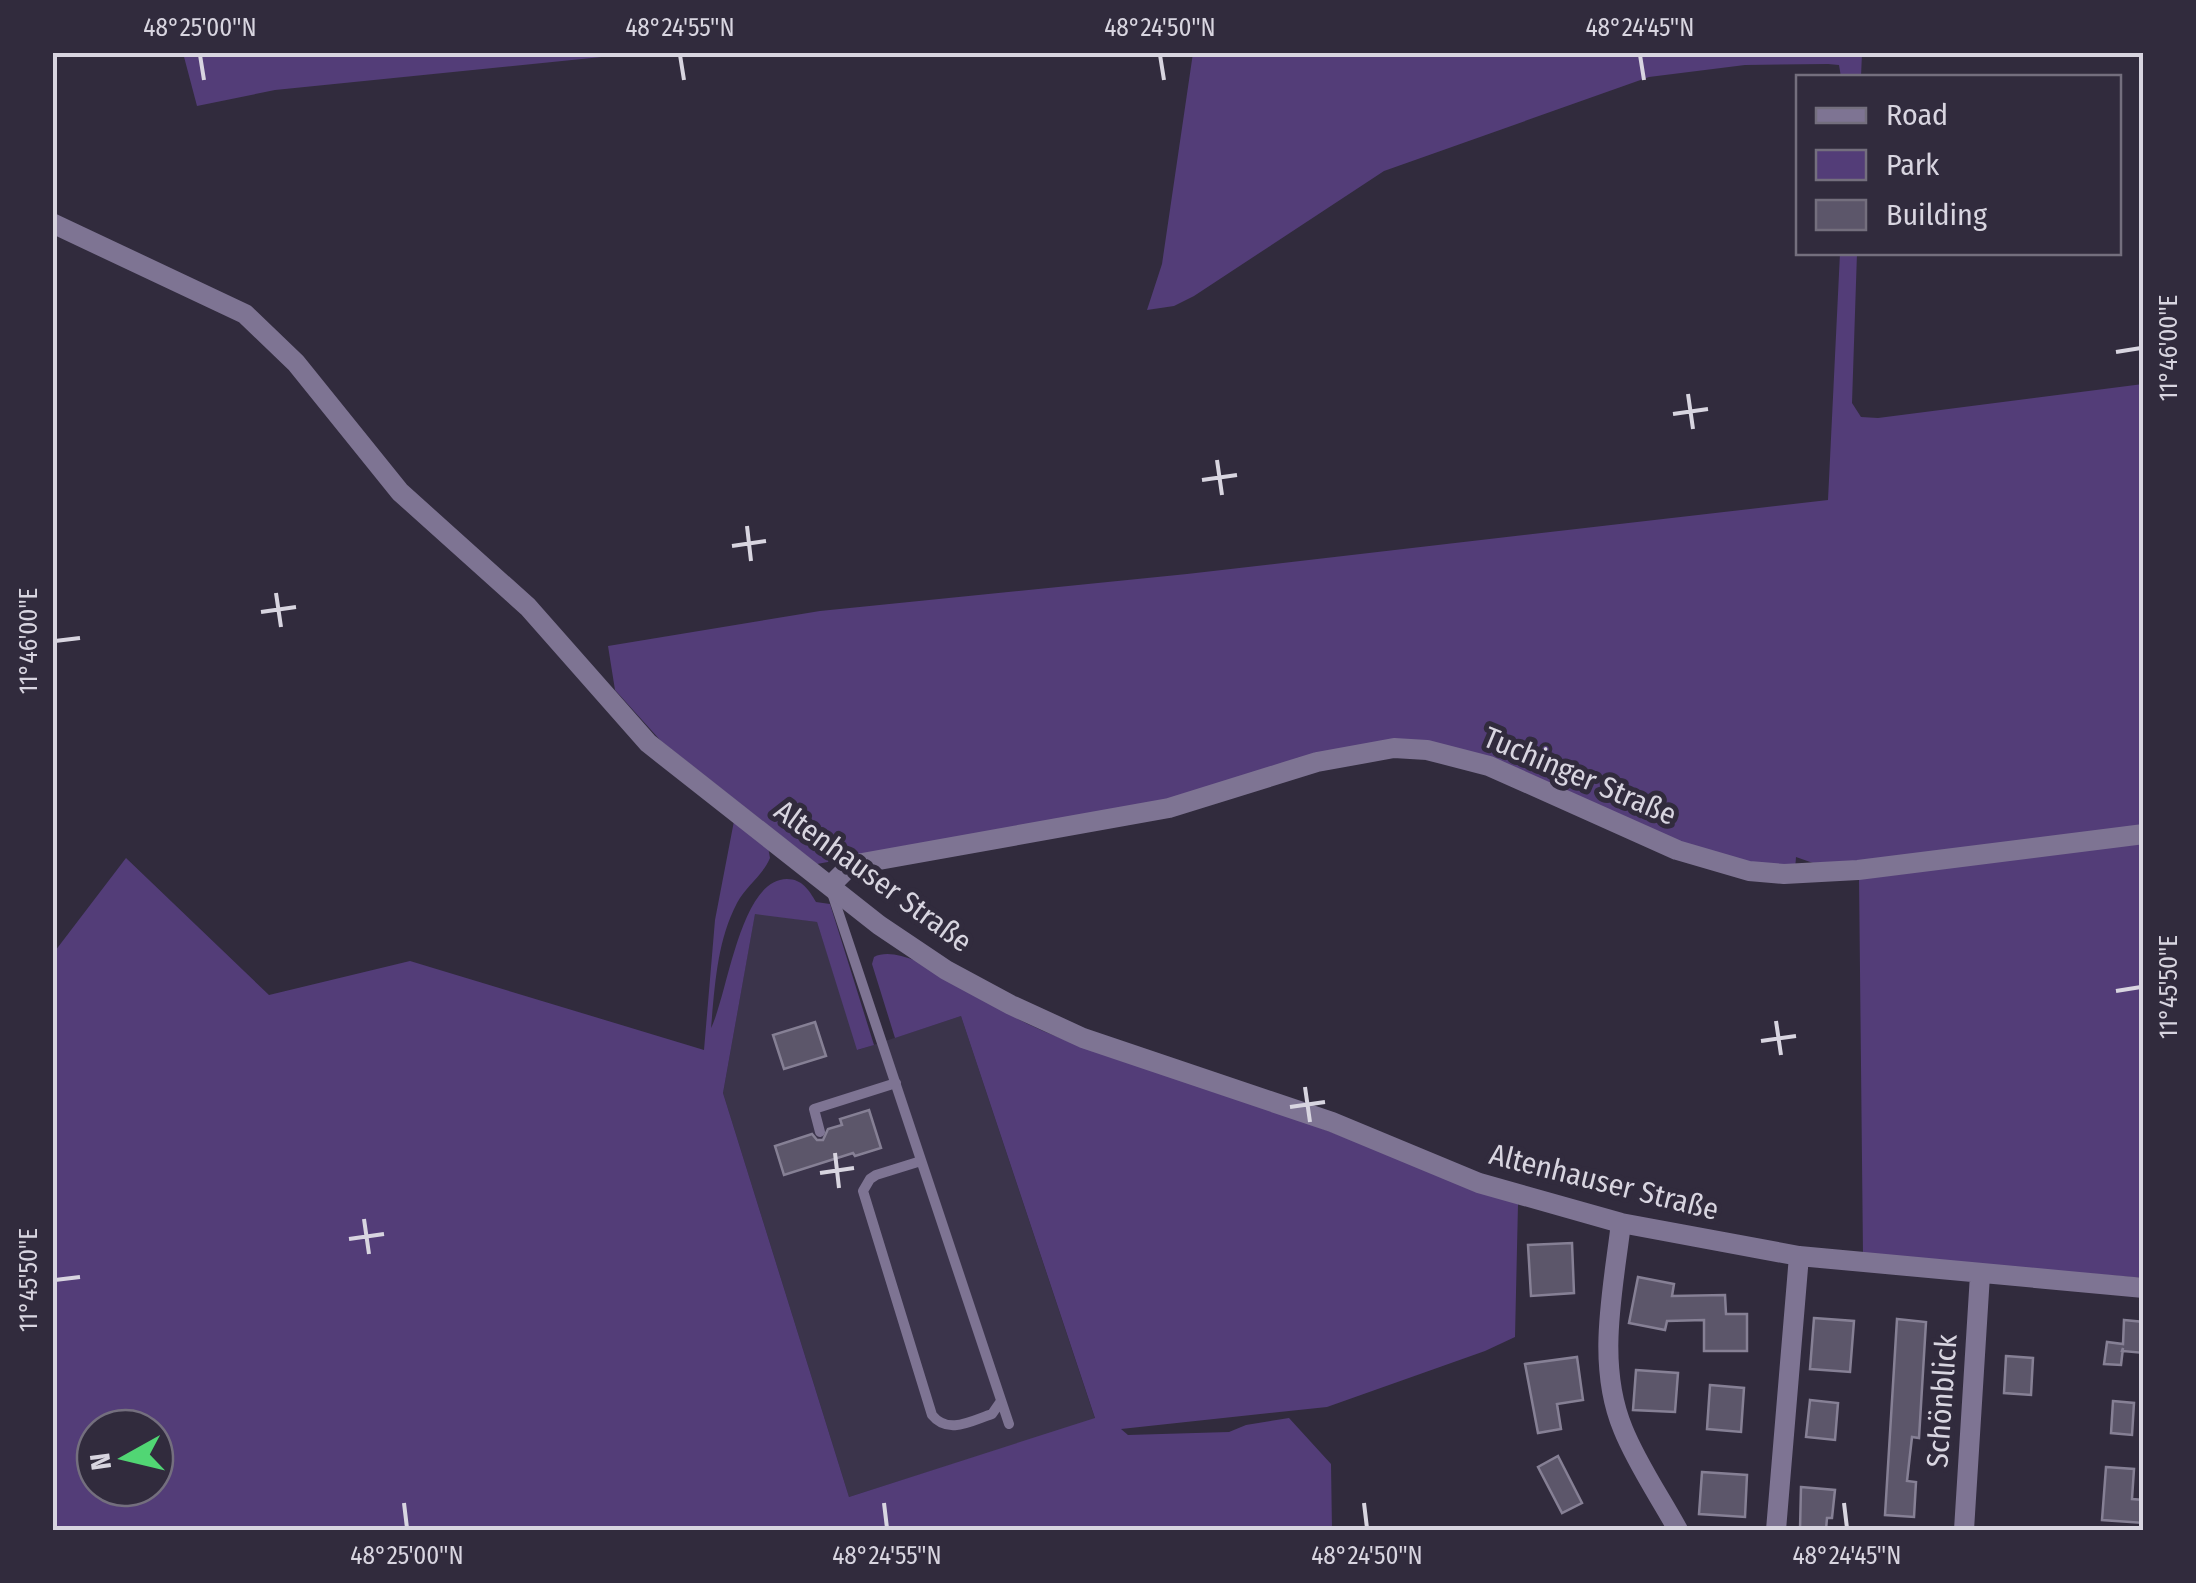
<svg xmlns="http://www.w3.org/2000/svg" width="2196" height="1583" viewBox="0 0 2196 1583" font-family="'Fira Sans Condensed',sans-serif">
  <style>
    .built { fill: #3b344b }
    .green { fill: #533d78; fill-rule: evenodd }
    .building { fill: #5c566a; stroke: #868095; stroke-width: 2.5 }
    .lines { fill: none; stroke-linecap: round; stroke-linejoin: round }
    .service { stroke: #7e7493; stroke-width: 10 }
    .minor { stroke: #7e7493; stroke-width: 20 }
    .ticks { fill: none; stroke: #d8d5e0; stroke-width: 4 }
    .labels { text-anchor: middle; dominant-baseline: central; stroke-width: 10; stroke-linejoin: round; paint-order: stroke }
    .street-label { font-size: 30px; fill: #d8d5e0; stroke: #312b3d }
    .neatline { fill: none; stroke: #d8d5e0; stroke-width: 4 }
    .ticks-label { font-size: 25px; text-anchor: middle; fill: #d8d5e0 }
  </style>
  <rect width="100%" height="100%" fill="#312b3d"/>
  <!-- built -->
  <path class="built" d="M755,913L817,922L858,1050L961,1016L1095,1419L849,1497L723,1093Z"/>
  <!-- green -->
  <path class="green" d="M183,53V52L641,53L275,90L197,106Z
    M1193,53L1862,52V53L1861,77H1841L1839,65L1828,64L1745,65L1649,77L1384,171L1194,296L1174,306L1147,310L1162,264Z
    M1840,253H1857L1852,403L1861,417L1878,418L2143,384V828L1906,860L1813,863L1796,857L1795,870L1727,860L1444,748L817,864L661,741L615,690L608,646L820,611L1187,574L1828,500Z
    M734,821L768,847L770,858C763,875 746,886 737,903C717,941 715,985 711,1028C728,994 740,879 787,879C802,879 809,890 816,902L830,904L874,1045L857,1050L817,922L755,914L723,1093L849,1497L1095,1418L961,1016L895,1038L872,964L874,957C908,939 994,1009 1030,1025C1103,1059 1184,1078 1260,1106C1347,1137 1432,1172 1518,1204L1515,1337L1485,1351L1327,1407L1121,1429L1128,1435L1229,1432L1246,1425L1289,1418L1331,1464L1332,1530H53L52,955L126,858L269,995L410,961L704,1050L715,920ZM95,1428H155V1488H95Z
    M2143,839V1278L1863,1255L1859,876Z"/>
  <!-- building -->
  <path class="building" d="M815,1022L826,1056L784,1069L773,1035Z
    M869,1110L881,1148L855,1156L853,1153L784,1175L775,1146L812,1134L817,1140H823L828,1129L842,1125L840,1119Z
    M1572,1243L1574,1293L1531,1296L1528,1245Z
    M1638,1277L1674,1284L1672,1296L1725,1295L1726,1314H1747V1351H1704V1320L1667,1321L1665,1330L1629,1323Z
    M1814,1318L1854,1321L1850,1372L1810,1369Z
    M1897,1319L1926,1322L1919,1438L1912,1437L1907,1481L1916,1482L1914,1517L1885,1515Z
    M2124,1320L2144,1322V1353L2122,1351L2123,1348L2121,1365L2104,1364L2107,1342L2123,1344Z
    M2006,1356L2033,1358L2031,1395L2004,1393Z
    M1577,1357L1583,1400L1557,1404L1561,1429L1538,1433L1525,1364Z
    M1636,1370L1678,1373L1675,1412L1633,1410Z
    M1710,1385L1744,1388L1741,1432L1707,1429Z
    M1810,1400L1838,1403L1835,1440L1806,1437Z
    M2113,1401L2134,1403L2132,1435L2111,1433Z
    M1558,1456L1582,1503L1562,1513L1538,1467Z
    M2106,1467L2134,1469L2132,1499L2144,1500V1523L2102,1520Z
    M1702,1472L1747,1475L1745,1517L1699,1514Z
    M1801,1487L1835,1490L1832,1518H1827L1826,1530H1800Z"/>
  <g class="lines">
    <!-- service -->
    <path class="service" d="M832,893L1009,1424
      M820,1132L814,1109L896,1083
      M921,1161L876,1175L870,1179L863,1191L932,1415C948,1435 971,1421 992,1414L1001,1401"/>
    <!-- minor -->
    <path class="minor" d="M52,223L245,314L296,363L400,492L528,607L648,743L879,925L946,970L1011,1005L1083,1038L1332,1122L1479,1183L1621,1223L1799,1256L2144,1288
      M830,886L851,865L1169,808L1317,762L1394,748L1427,750L1489,766L1677,850L1749,871L1784,874L1858,870L2144,834
      M1621,1223C1613,1291 1596,1364 1623,1429C1637,1464 1660,1497 1678,1530
      M1776,1530L1799,1256
      M1964,1530L1980,1275"/>
  </g>
  <!-- ticks -->
  <path class="ticks" d="M200,55L204,80M680,55L684,80M1160,55L1164,80M1640,55L1644,80M2116,352L2141,348M1688,394L1693,429M1673,414L1708,409M1217,460L1222,495M1202,480L1237,475M747,526L751,561M732,546L766,541M276,593L281,627M261,612L296,607M55,641L80,638M2116,991L2141,987M1776,1021L1781,1055M1761,1041L1796,1036M1305,1087L1310,1122M1290,1107L1325,1102M835,1153L839,1188M820,1173L854,1168M364,1219L369,1254M349,1239L384,1234M55,1280L80,1277M404,1503L407,1528M884,1503L887,1528M1364,1503L1367,1528M1844,1503L1847,1528"/>
  <g class="labels">
    <!-- street labels -->
    <g class="street-label">
      <text transform="translate(1580 776) rotate(23)">Tuchinger Straße</text>
      <text transform="translate(873 876) rotate(36)">Altenhauser Straße</text>
      <text transform="translate(1604 1182) rotate(14)">Altenhauser Straße</text>
      <text transform="translate(1942 1401) rotate(-86)">Schönblick</text>
    </g>
  </g>
  <!-- border -->
  <rect width="2196" height="1583" fill="none" stroke="#312b3d" stroke-width="110"/>
  <!-- legend -->
  <rect x="1796" y="75" width="325" height="180" fill="#312b3d" stroke="#746f7e" stroke-width="2.5"/>
  <rect x="1816" y="108" width="50" height="15" fill="#7e7493" stroke="#746f7e" stroke-width="2.5"/>
  <text x="1886" y="125" font-size="30" fill="#d8d5e0">Road</text>
  <rect x="1816" y="150" width="50" height="30" fill="#533d78" stroke="#746f7e" stroke-width="2.5"/>
  <text x="1886" y="175" font-size="30" fill="#d8d5e0">Park</text>
  <rect x="1816" y="200" width="50" height="30" fill="#5c566a" stroke="#746f7e" stroke-width="2.5"/>
  <text x="1886" y="225" font-size="30" fill="#d8d5e0">Building</text>
  <!-- north arrow -->
  <g transform="translate(125 1458) rotate(262)"><circle r="48" fill="#312b3d" stroke="#746f7e" stroke-width="2.5"/>
  <path d="M0-8L18 38L0 25L-18 38Z" fill="#51d674"/>
  <text y="-15" font-size="28" font-weight="bold" text-anchor="middle" fill="#d8d5e0">N</text>
  </g>
  <rect x="55" y="55" width="2086" height="1473" class="neatline"/>
  <g class="ticks-label">
    <text x="200" y="36">48°25'00"N</text>
    <text x="680" y="36">48°24'55"N</text>
    <text x="1160" y="36">48°24'50"N</text>
    <text x="1640" y="36">48°24'45"N</text>
    <text transform="translate(2168 348) rotate(-90)" y="9">11°46'00"E</text>
    <text transform="translate(28 641) rotate(-90)" y="9">11°46'00"E</text>
    <text transform="translate(2168 987) rotate(-90)" y="9">11°45'50"E</text>
    <text transform="translate(28 1280) rotate(-90)" y="9">11°45'50"E</text>
    <text x="407" y="1564">48°25'00"N</text>
    <text x="887" y="1564">48°24'55"N</text>
    <text x="1367" y="1564">48°24'50"N</text>
    <text x="1847" y="1564">48°24'45"N</text>
  </g>
</svg>
